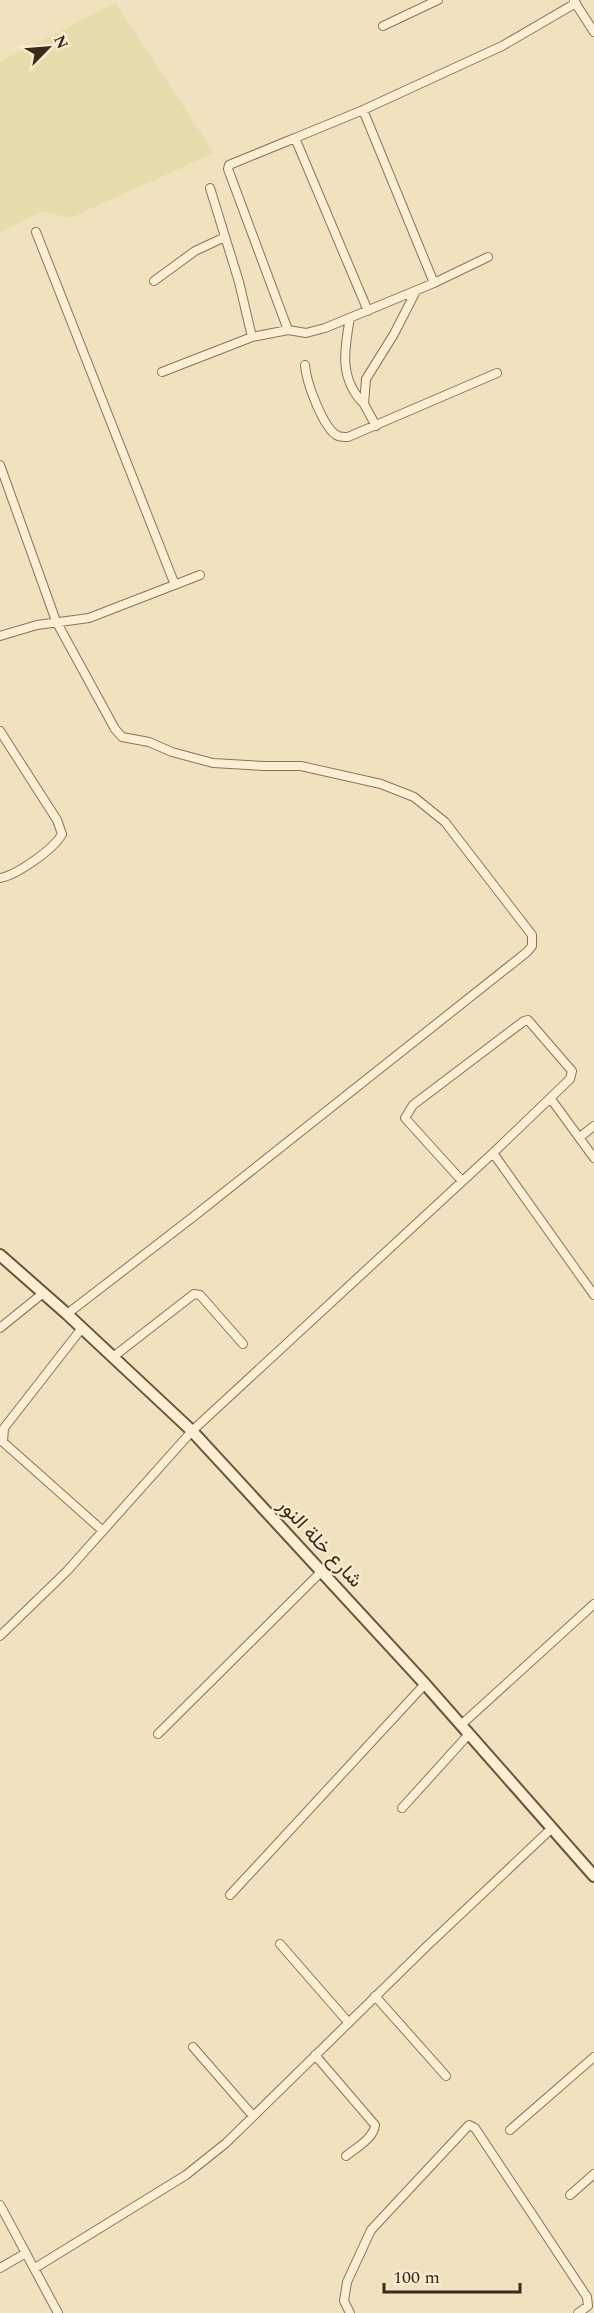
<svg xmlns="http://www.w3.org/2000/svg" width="594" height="2313" viewBox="0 0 594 2313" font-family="Spectral,Vazirmatn,serif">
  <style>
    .farmland { fill: #e6ddac }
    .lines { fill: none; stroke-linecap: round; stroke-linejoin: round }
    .street-casing { stroke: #8a7257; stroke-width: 10 }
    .secondary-casing { stroke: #6b533a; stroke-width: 14 }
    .street { stroke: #faefd3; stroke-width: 8 }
    .secondary { stroke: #faefd3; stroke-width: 10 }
    .labels { text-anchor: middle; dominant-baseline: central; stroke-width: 4.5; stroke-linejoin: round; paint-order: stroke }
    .street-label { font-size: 20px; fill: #382a1c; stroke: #f7eccf }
  </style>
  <rect width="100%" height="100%" fill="#f0e2bf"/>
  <!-- farmland -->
  <path class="farmland" d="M115,3L214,153L70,218L43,211L0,233V62Z"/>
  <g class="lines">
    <!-- street casing -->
    <g class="street-casing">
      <path id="street" d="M574,1L594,32
        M383,26L438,0
        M363,110L434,283
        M210,188L239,282L252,337
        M36,232L175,585
        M154,281L195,251L225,237
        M368,311L295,138L363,110L502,46L576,3
        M350,318C344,350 339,379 364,404
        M288,330L228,169L229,165L295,138
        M305,365C306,381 323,429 338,436C341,437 345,437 348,437L497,373
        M162,372L252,337L288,330L306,333L325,328L434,283L488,257
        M376,426L364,404L366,379L394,334L416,291
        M0,465L56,621L115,729L122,737L149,742L172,752L213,763L264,766H301L381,784L414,797L445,822L532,935V946L527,952L193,1217L67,1314
        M0,636L37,625L89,618L200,575
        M0,731L57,820L62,834C54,849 17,875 0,878
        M551,1099L594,1158
        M580,1137L594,1126
        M493,1153L594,1295
        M0,1328L42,1294
        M82,1328L4,1428L3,1442L103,1531
        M113,1357L194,1294L200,1295L243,1344
        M0,1636L67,1571L192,1431L493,1153L570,1079L572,1071L528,1020L524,1021L413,1105L405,1118L462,1181
        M461,1725L594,1604
        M158,1734L322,1571
        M402,1808L469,1734
        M230,1895L425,1684
        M280,1944L348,2022
        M375,1996L446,2076
        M193,2047L253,2116
        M315,2055L375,2125C374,2138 356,2148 346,2156
        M510,2130L594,2057
        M570,2195L594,2174
        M0,2205L58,2313
        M0,2268L26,2253
        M35,2268L186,2175L226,2143L427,1946L552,1828
        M350,2313L344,2301L347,2282L371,2230L469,2125L475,2128L587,2297L588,2306L578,2313"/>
    </g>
    <!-- secondary casing -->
    <g class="secondary-casing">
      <path id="secondary" d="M0,1255L67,1314L192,1431L425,1684L594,1876"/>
    </g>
    <!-- street -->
    <use href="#street" class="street"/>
    <!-- secondary -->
    <use href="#secondary" class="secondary"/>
  </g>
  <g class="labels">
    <!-- street labels -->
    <g class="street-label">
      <text transform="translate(320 1543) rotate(47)">شارع خلة النور</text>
    </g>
  </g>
  <!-- north arrow -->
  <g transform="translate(48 48) rotate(65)" stroke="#f7eccf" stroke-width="4.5" paint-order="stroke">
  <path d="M0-4.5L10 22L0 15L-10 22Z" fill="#382a1c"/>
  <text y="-9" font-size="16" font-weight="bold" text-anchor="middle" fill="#382a1c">N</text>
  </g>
  <!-- scale -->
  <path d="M384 2283v9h136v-9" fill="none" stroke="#382a1c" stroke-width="3"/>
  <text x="393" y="2283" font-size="18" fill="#382a1c" stroke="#f7eccf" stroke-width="4.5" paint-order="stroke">100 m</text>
</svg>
